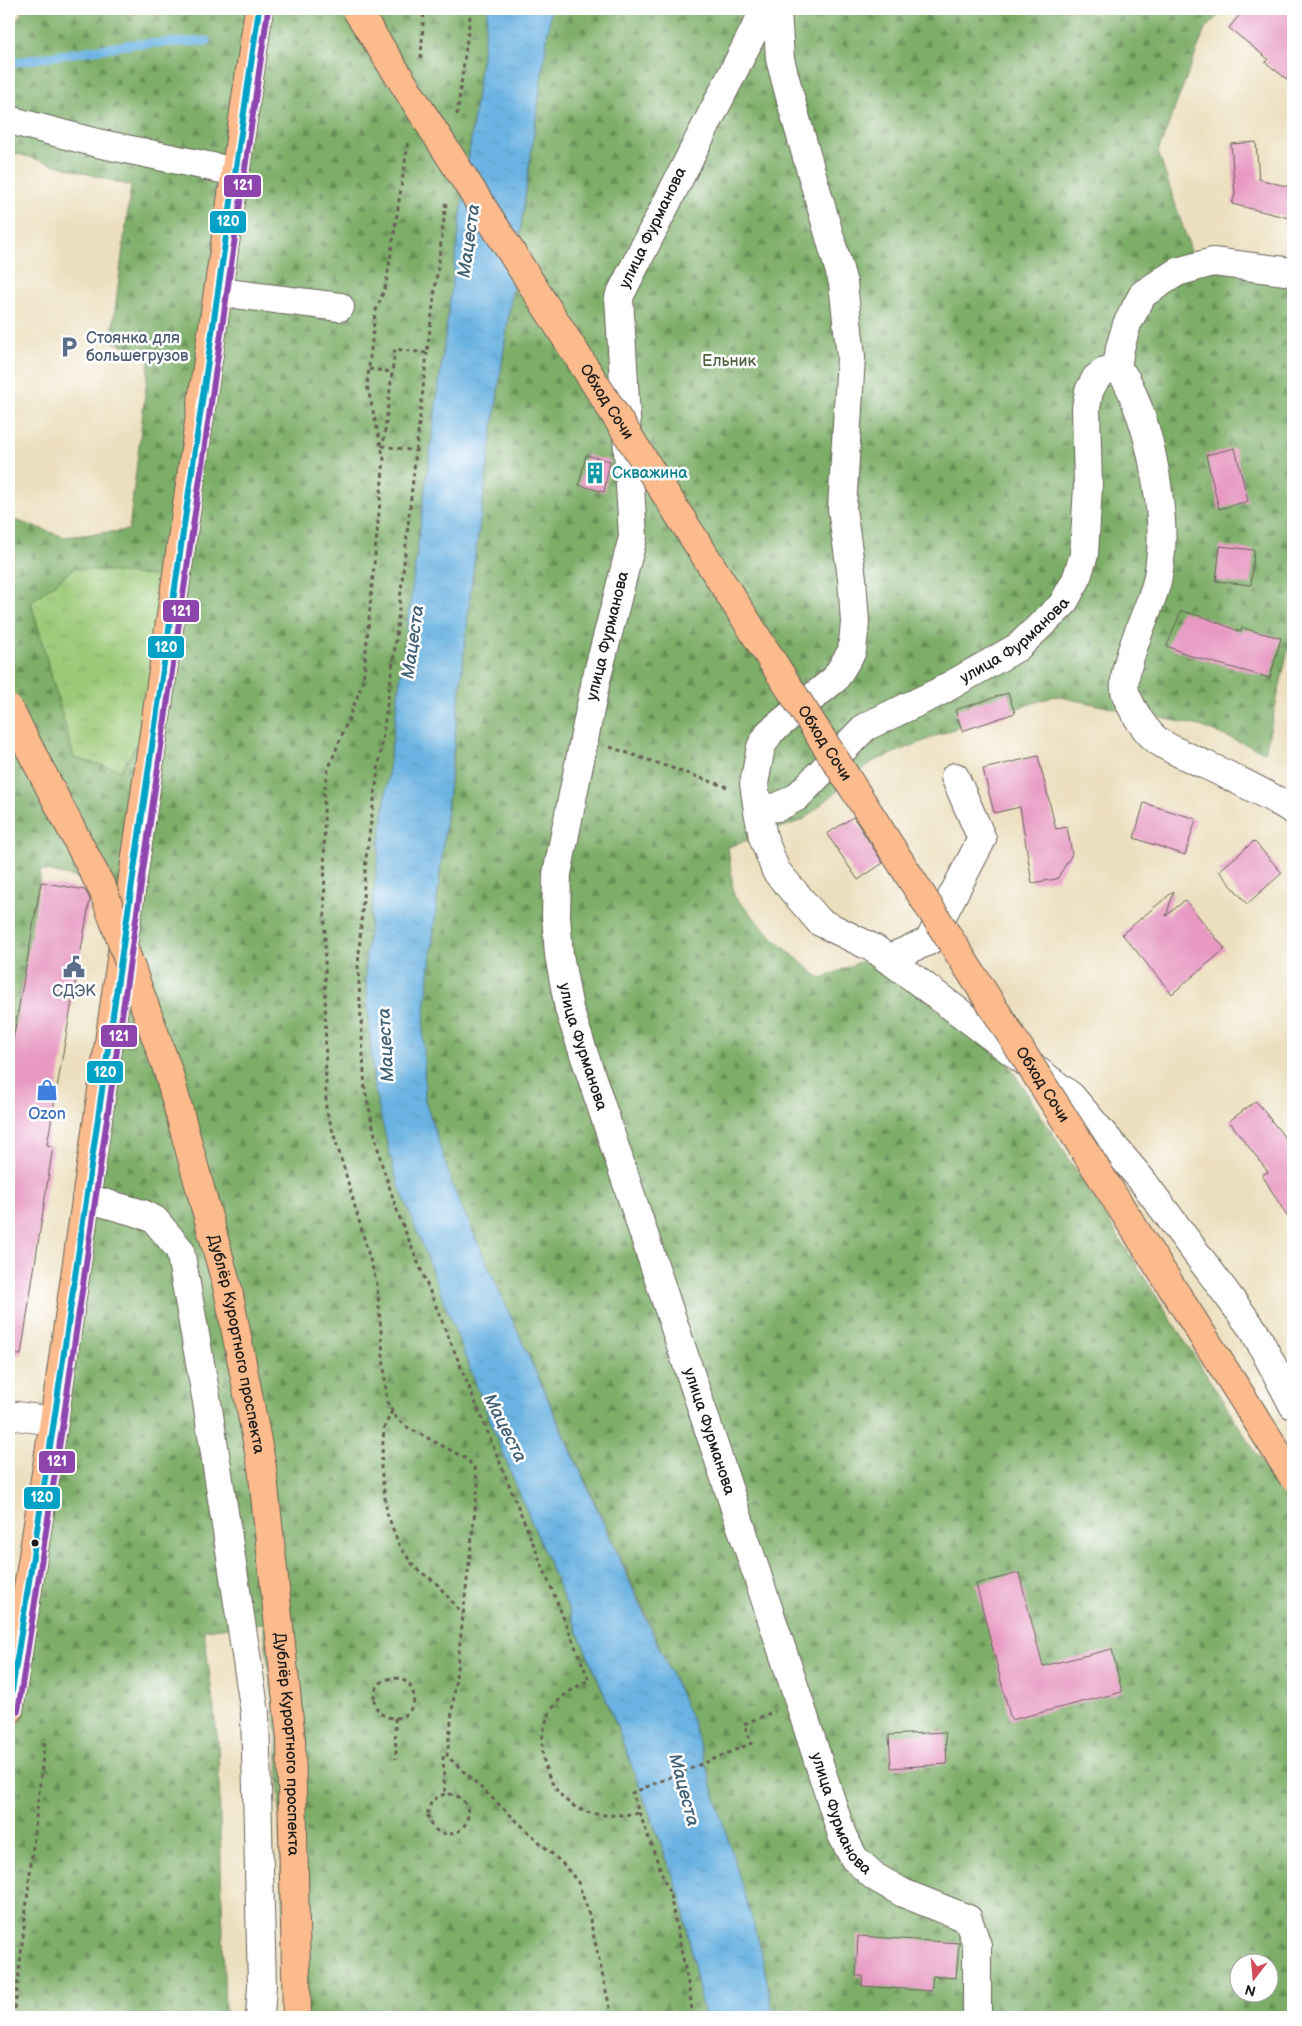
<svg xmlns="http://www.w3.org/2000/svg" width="1302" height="2026" viewBox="0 0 1302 2026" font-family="'Balsamiq Sans',sans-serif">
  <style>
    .grass { fill: url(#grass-tufts); stroke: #5c734a }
    .forest { fill: url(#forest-firs); stroke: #4c6542; fill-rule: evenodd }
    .water { fill: url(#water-ripples); stroke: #44687f }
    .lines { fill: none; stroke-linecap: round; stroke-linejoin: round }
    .stream { stroke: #6bb3e2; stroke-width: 9 }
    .building { fill: #e799c2 }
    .minor-casing { stroke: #656055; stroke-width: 30 }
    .major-casing { stroke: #656055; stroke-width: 30 }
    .path { stroke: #656055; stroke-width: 3; stroke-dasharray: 4 4; stroke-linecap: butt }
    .minor { stroke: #fff; stroke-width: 28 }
    .major { stroke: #fbbb8d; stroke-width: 28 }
    .highway-bridge-casing { stroke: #656055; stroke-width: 30; stroke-linecap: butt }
    .highway-bridge { stroke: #fbbb8d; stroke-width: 28 }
    .bus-1-casing { stroke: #fff; stroke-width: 10 }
    .bus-2-casing { stroke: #fff; stroke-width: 10 }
    .bus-1 { stroke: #01a2c5; stroke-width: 6 }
    .bus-2 { stroke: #8e44ad; stroke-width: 6 }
    .bus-dot { fill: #1c1c1c; stroke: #fff; stroke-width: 2 }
    .labels { text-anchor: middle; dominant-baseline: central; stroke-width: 5; stroke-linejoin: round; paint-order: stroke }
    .street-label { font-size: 16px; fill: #1c1c1c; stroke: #fff }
    .service-label { font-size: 16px; fill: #4e5e75; stroke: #fff; text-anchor: start }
    .park-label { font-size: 16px; fill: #4f6241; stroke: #fff }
    .culture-label { font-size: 16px; fill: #0d838f; stroke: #fff; text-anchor: start }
    .shop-label { font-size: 16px; fill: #366cbe; stroke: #fff }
    .water-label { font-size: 18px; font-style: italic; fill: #406075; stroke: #fff }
    .line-badge { stroke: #fff; stroke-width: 2 }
    .badge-label { font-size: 14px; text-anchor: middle; font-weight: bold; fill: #fff }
  </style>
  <defs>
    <pattern id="grass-tufts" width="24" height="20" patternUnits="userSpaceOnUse" patternTransform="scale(1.25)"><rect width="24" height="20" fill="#9cca78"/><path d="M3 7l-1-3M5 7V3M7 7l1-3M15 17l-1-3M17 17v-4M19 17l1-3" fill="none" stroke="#86ad67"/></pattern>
    <pattern id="forest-firs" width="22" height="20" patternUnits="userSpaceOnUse" patternTransform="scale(1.25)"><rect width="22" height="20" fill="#7dae68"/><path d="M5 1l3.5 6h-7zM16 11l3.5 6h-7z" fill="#668d55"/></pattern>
    <pattern id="water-ripples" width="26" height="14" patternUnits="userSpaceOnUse" patternTransform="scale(1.25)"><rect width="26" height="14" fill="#6bb3e2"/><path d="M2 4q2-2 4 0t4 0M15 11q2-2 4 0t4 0" fill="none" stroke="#5c99c1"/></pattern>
  </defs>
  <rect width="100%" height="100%" fill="#fff"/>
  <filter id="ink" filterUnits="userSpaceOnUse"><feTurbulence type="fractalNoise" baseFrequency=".02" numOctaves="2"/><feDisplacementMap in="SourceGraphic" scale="10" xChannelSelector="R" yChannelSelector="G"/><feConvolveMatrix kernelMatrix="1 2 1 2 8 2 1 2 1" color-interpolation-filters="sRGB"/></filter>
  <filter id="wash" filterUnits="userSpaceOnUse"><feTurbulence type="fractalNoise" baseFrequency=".0096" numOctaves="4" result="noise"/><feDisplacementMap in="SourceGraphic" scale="20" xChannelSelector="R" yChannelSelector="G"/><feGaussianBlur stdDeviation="1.12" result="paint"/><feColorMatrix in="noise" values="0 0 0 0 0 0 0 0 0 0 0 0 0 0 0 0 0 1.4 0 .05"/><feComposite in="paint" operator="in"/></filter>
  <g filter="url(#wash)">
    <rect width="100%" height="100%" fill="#ecdfbe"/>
    <!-- grass -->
    <path class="grass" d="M75,567L161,577L175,589L157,710L121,771L74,758L31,602Z"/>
    <!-- forest -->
    <path class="forest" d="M24,9H488L395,719L365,965L374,1089L503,1454L610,1708L681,1897L704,2017H287L277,1736L263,1623L204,1630L218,1743L225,2016L235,2017H9V1710L130,889L41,870L10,1054L9,518L65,537L129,530L150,353L111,341L131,186L14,153L9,167V24H14ZM75,568L161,577L175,590L157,710L121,770L74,758L31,602Z
      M551,9H1225L1205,29L1158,152L1196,266L1293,279V628L1265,752L1200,726L1055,696L956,728L872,762L803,820L728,847L734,896L775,940L821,979L871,957L1007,1062L1293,1511V2017H774L760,1946L656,1637L454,1190L425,1101L423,1029L472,579ZM1240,1964H1270V1994H1240Z"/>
    <!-- water -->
    <path class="water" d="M488,9H551L472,579L423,1029L425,1101L454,1190L693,1723L760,1946L774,2017H704L681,1897L610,1708L503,1454L395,1175L374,1089L365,965L395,719Z"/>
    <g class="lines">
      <!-- stream -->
      <path class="stream" d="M9,63L133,44L207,41"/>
    </g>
    <g id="blocks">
      <!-- building -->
      <path class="building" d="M1244,9H1293V84L1265,62L1268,59L1229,28Z
        M1256,142L1259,179L1293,188V219L1232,204L1235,194L1231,144Z
        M1235,448L1248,501L1219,509L1206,455Z
        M586,455L610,461L604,492L579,485Z
        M1220,546L1254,550L1251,585L1216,581Z
        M1181,611L1204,617L1241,632L1242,628L1281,638L1270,678L1194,657L1167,646Z
        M1008,693L1015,713L962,731L955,710Z
        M1038,756L1056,829L1067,827L1072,854L1057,879L1032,883L1020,807L994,813L983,769Z
        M1144,803L1196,819L1185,855L1134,838Z
        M853,817L883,863L858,880L827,834Z
        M1254,841L1282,873L1247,904L1219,871Z
        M41,882L85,890L90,899L47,1145L53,1146L21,1355L9,1354V1062Z
        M1174,891L1166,916L1185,900L1225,949L1172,994L1122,934Z
        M1256,1101L1293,1148V1226L1262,1175L1268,1172L1229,1121Z
        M1019,1573L1043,1666L1112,1649L1122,1692L1011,1720L976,1584Z
        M945,1732L947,1764L891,1768L889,1735Z
        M858,1936L959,1943L956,1978L933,1976L931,1991L862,1986L863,1976H856Z"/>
    </g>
  </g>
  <g filter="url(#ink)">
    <use href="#blocks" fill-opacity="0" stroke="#656055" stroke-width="1"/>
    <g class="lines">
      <!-- minor casing -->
      <g class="minor-casing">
        <g id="minor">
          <path id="s1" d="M765,9L619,297L633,537L596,680L557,874L556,915L559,955L569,1009L799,1701L842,1835L854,1858L875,1877L903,1893L968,1919L977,1945V2017"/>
          <path id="s2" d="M777,9L780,59L794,112L843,283L851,357L842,509L852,578L855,623L852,651L835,679L770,732L761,747L754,784L758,811L768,808L778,807L797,797L865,727L937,693L1018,647L1063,604L1076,580L1084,555L1088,486L1086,408L1089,391L1096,378L1105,371L1113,368C1127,372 1133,396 1138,408C1153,446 1166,521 1160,561C1159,572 1157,584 1153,594C1146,616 1118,674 1126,695C1133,711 1146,734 1161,743C1175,752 1191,758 1206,765C1236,779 1265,793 1293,810"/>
          <path d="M9,120L97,143L236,172"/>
          <path d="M219,292L340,307"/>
          <path d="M1117,369L1120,348L1127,324L1143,294L1177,272L1213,262L1293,272"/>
          <path d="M758,811L763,837L776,871L820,922L875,949L1071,1096L1141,1179L1255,1332L1293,1405"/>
          <path d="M887,959L929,941L982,839L955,777"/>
          <path d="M86,1198L143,1214L155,1220L180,1250L207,1402L255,1713L262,1985L260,2017"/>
          <path d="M9,1415L54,1421"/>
        </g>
      </g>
      <!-- major casing -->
      <g class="major-casing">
        <path id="major" d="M9,1710L54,1421L259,9"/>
      </g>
      <!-- path -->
      <path class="path" d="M421,58L424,9
        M457,115L471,9
        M408,143L386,285L375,313L367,385L384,459L363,682L328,770L324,794L326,1109L346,1175L377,1284L387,1402L397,1419L407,1427L467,1459L475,1469L478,1484L447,1756L563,1864L578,1882L588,1911L612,2017
        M446,203L427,353L395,349L383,446L416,451L395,647L366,858L358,966L365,1090L381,1162L399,1216L589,1680C573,1689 558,1697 549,1714C532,1749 548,1800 587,1812C605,1817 622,1815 640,1813
        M369,369L393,372
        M416,451L427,353
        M610,747L727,787
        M392,1411L384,1428L381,1468L387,1513L399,1545L415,1568L435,1582L463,1614
        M374 1698a20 20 0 1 1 40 0a20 20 0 1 1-40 0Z
        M395,1718L396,1759
        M443,1756L445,1795
        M428 1814a20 20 0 1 1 40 0a20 20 0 1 1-40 0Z
        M14,2017L45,1738
        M693,2017L689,1988L670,1895L632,1793L752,1743L744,1724L775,1711"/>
      <!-- minor -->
      <use href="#minor" class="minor"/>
      <!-- major -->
      <use href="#major" class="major"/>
      <!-- highway-bridge casing -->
      <g class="highway-bridge-casing">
        <g id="highway-bridge">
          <path id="s3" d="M356,9L1293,1477"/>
          <path id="s4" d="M9,709L103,890L168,1071L228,1290L262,1467L291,1739L297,2017"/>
        </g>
      </g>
      <!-- highway-bridge -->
      <use href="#highway-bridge" class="highway-bridge"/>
      <!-- bus-1 casing -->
      <g class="bus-1-casing">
        <path id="bus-1" d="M9,1710L54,1421L259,9"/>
      </g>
      <!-- bus-2 casing -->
      <g class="bus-2-casing">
        <path id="bus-2" d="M18,1711L63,1422L268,10"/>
      </g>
      <!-- bus-1 -->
      <use href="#bus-1" class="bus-1"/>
      <!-- bus-2 -->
      <use href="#bus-2" class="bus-2"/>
    </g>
  </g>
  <!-- icons -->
  <defs>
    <g id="parking-bare" transform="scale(1.725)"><path d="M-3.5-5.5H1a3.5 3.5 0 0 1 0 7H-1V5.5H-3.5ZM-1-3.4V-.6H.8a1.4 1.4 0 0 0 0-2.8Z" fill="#5c6f8a" stroke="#fff" stroke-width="2.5" paint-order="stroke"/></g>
    <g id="building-bare" transform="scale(1.725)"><path d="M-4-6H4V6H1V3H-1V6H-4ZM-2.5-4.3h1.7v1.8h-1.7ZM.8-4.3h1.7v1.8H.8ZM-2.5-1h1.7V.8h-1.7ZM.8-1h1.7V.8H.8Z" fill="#0f9aa8" stroke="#fff" stroke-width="2.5" paint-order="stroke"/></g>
    <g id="civic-bare" transform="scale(1.725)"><path d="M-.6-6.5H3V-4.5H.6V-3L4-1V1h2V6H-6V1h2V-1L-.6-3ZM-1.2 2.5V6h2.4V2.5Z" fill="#5c6f8a" stroke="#fff" stroke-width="2.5" paint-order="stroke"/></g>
    <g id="shop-bare" transform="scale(1.725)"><path d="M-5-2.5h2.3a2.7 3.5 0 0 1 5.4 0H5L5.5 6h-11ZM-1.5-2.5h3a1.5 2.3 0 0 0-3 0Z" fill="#3f7fe0" stroke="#fff" stroke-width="2.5" paint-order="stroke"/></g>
  </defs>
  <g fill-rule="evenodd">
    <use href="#parking-bare" x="69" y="347"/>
    <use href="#building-bare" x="595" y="473"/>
    <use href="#civic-bare" x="74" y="967"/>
    <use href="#shop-bare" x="47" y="1090"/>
  </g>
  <!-- markers -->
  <circle class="bus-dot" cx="35" cy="1543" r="4.5"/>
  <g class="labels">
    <!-- street labels -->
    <g class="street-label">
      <text transform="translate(653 228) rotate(-64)">улица Фурманова</text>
      <text stroke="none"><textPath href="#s3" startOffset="466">Обход Сочи</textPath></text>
      <text transform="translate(608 636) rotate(-76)">улица Фурманова</text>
      <text stroke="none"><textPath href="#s2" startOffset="1165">улица Фурманова</textPath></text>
      <text stroke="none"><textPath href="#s3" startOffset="871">Обход Сочи</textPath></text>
      <text stroke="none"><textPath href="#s1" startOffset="1085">улица Фурманова</textPath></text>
      <text stroke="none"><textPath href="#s3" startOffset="1276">Обход Сочи</textPath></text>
      <text stroke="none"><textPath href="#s4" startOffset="678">Дублёр Курортного проспекта</textPath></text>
      <text stroke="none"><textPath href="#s1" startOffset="1490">улица Фурманова</textPath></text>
      <text stroke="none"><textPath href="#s4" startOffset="1082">Дублёр Курортного проспекта</textPath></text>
      <text stroke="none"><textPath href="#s1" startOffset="1895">улица Фурманова</textPath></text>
    </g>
    <!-- service labels -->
    <g class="service-label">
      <text x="86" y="338">Стоянка для<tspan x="86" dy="18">большегрузов</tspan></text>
      <text x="74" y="991" text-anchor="middle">СДЭК</text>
    </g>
    <!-- park labels -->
    <g class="park-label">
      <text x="729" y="361">Ельник</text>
    </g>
    <!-- culture labels -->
    <g class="culture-label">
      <text x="612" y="473">Скважина</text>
    </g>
    <!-- shop labels -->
    <g class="shop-label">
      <text x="47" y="1114">Ozon</text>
    </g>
    <!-- water labels -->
    <g class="water-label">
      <text transform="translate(469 241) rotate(-82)">Мацеста</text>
      <text transform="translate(413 642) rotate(-82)">Мацеста</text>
      <text transform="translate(386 1045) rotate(-93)">Мацеста</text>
      <text transform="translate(505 1428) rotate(63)">Мацеста</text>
      <text transform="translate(684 1790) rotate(75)">Мацеста</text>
    </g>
  </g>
  <g class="line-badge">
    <rect x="223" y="174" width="39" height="24" rx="5" fill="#8e44ad"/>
    <rect x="209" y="210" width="38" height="24" rx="5" fill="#01a2c5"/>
    <rect x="162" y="599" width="38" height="24" rx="5" fill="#8e44ad"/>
    <rect x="147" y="635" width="38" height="24" rx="5" fill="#01a2c5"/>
    <rect x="100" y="1024" width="38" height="24" rx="5" fill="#8e44ad"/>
    <rect x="86" y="1060" width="38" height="24" rx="5" fill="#01a2c5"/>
    <rect x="38" y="1450" width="38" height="24" rx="5" fill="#8e44ad"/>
    <rect x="23" y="1486" width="38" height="24" rx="5" fill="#01a2c5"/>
  </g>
  <g class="badge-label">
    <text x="243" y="190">121</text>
    <text x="228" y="226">120</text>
    <text x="181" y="616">121</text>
    <text x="166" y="652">120</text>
    <text x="119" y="1041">121</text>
    <text x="105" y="1077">120</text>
    <text x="57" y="1466">121</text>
    <text x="42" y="1502">120</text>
  </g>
  <!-- margin -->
  <rect width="1302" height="2026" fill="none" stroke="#fff" stroke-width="30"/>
  <!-- north arrow -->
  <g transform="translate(1254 1978) rotate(196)"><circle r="24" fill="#ffffff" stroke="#a4a4a4"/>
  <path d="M0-4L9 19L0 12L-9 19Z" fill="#d1495b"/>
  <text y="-8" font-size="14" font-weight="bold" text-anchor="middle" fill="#1c1c1c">N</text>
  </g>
</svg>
